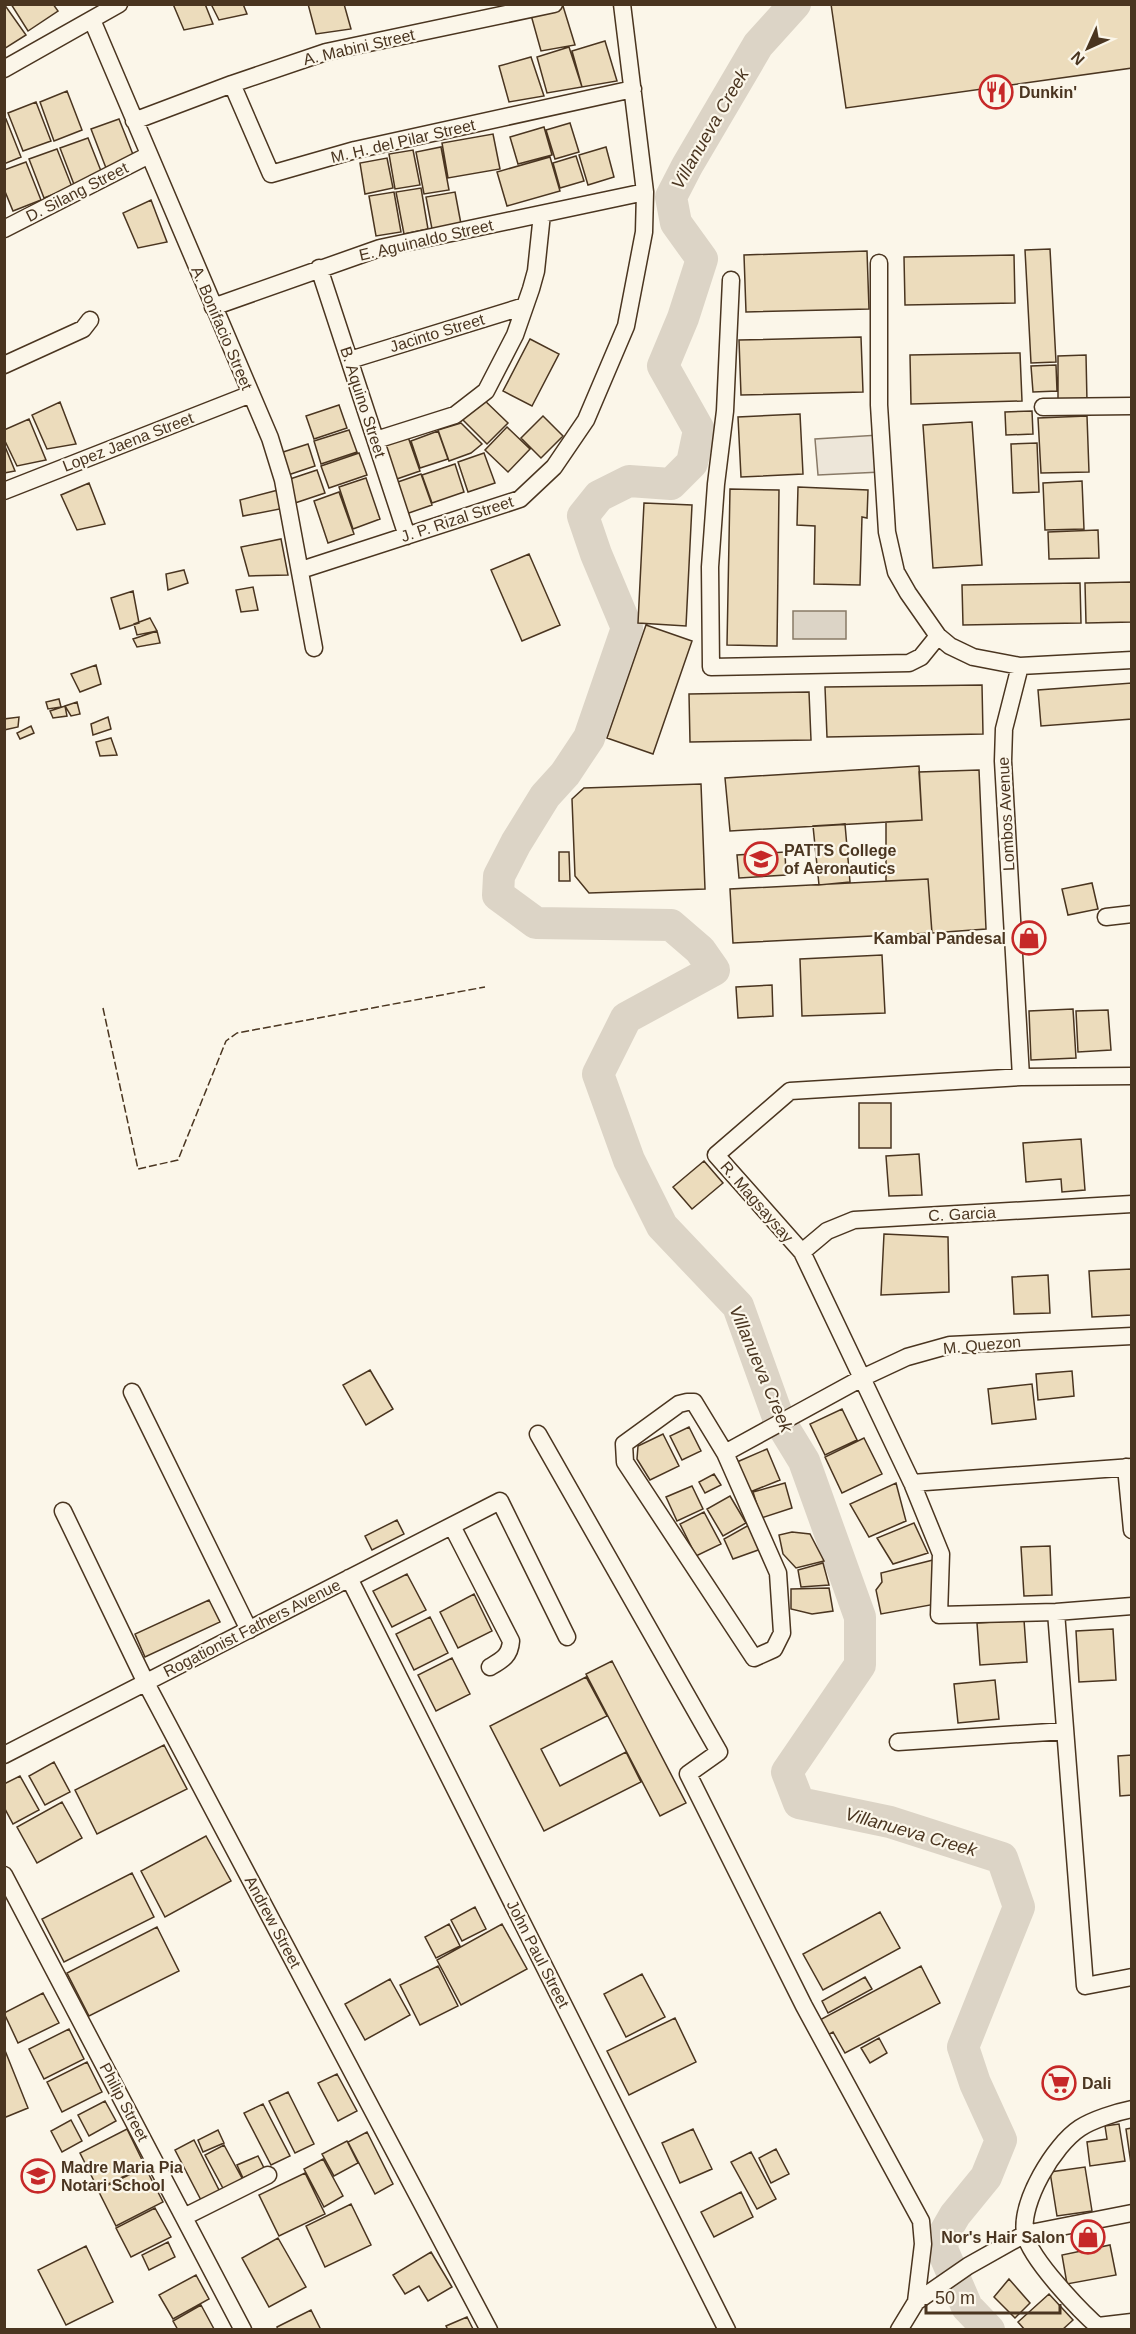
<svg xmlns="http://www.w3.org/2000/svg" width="1136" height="2334" viewBox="0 0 1136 2334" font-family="Helvetica,sans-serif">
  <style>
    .green { fill: #ede6d9; stroke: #887966; stroke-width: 1.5 }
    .water { fill: #dcd4c6; stroke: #887966; stroke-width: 1.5 }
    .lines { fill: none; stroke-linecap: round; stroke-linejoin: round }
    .river { stroke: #dcd4c6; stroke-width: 32 }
    .building { fill: #ecdcbc; stroke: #4a3520; stroke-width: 1.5 }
    .minor-casing { stroke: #4a3520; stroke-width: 19 }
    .minor { stroke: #fbf6e9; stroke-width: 16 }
    .fence { stroke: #4a3520; stroke-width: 1.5; stroke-dasharray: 8 3; stroke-linecap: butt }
    .labels { text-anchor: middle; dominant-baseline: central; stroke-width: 4.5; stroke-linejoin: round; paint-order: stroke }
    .street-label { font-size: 16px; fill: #4a3520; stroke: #fbf6e9 }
    .poi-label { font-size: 16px; font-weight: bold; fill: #4a3520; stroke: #fbf6e9; text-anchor: start }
    .water-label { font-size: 18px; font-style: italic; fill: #4a3520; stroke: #fbf6e9 }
  </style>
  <rect width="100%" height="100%" fill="#fbf6e9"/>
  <!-- green -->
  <path class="green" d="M879,435L881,472L818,475L815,439Z"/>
  <!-- water -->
  <path class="water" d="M793,611H846V639H793Z"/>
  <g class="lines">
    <!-- river -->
    <path class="river" d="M795,4L758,45L687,166L671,197L676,223L702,259L683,318L663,366L699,430L692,463L671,484L629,481L599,496L583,516L596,554L627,628L589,738L565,774L545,796L516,843L499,876L498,895L536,923L671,925L700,950L714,970L626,1018L598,1074L629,1160L662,1226L738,1306L779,1420L804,1461L860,1617V1665L787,1772L799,1803L890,1822L1002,1858L1019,1907L963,2047L975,2083L1001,2140L986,2177L955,2215L944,2234L942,2249L967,2307L989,2330"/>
  </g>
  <!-- building -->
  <path class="building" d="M4,4L26,35L4,49Z
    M11,4H53L58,11L28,31Z
    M173,4H205L213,24L184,30Z
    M211,4H243L247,14L219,20Z
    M308,4H344L351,29L316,34Z
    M831,4H1132V68L846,108Z
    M563,6L575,45L541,51L531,15Z
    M605,41L617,81L582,87L572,51Z
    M569,47L582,87L547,93L537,57Z
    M531,57L544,96L509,102L499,66Z
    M67,91L82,130L54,141L40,102Z
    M36,102L51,141L23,151L8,113Z
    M6,119L21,157L4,164V120Z
    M119,119L134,157L106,168L91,129Z
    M570,123L579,152L555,159L546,130Z
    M544,127L552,155L518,164L510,137Z
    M493,134L500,169L448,178L442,143Z
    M88,138L103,176L75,187L60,148Z
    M441,147L449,190L424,194L416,152Z
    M606,147L614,177L588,185L579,155Z
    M57,149L72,187L44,198L29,159Z
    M413,150L420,185L395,189L389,154Z
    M576,156L584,181L560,188L553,163Z
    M550,157L560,191L507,206L497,172Z
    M387,158L393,188L365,194L360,163Z
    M26,162L41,200L13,211L4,189V170Z
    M421,188L428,229L404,234L396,192Z
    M394,192L401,232L376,236L369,196Z
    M455,192L461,224L432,229L426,197Z
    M151,200L167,242L138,248L123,213Z
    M1050,249L1056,362L1031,363L1025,250Z
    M867,251L869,309L746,312L744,255Z
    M1014,255L1015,303L905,305L904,257Z
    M861,337L863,392L741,395L739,340Z
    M530,339L559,354L532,406L503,391Z
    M1020,353L1022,401L911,404L910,355Z
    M1086,355L1087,402H1058V356Z
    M1056,365L1057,391L1033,392L1031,366Z
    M481,397L508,423L487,444L461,418Z
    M60,402L76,444L47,449L32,415Z
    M339,405L347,428L314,439L306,416Z
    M1032,411L1033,434L1006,435L1005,412Z
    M800,414L803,474L741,477L738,417Z
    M543,416L563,436L541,458L521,438Z
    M1087,416L1089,472L1041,473L1038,418Z
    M29,419L46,460L17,466L4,439V430Z
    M972,422L982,565L933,568L923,425Z
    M461,423L482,444L471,453L449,461L438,430Z
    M507,427L530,449L508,472L485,450Z
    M349,430L357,452L321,464L314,441Z
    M438,431L448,459L420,468L411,441Z
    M407,434L420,471L391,481L378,444Z
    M1037,443L1039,492L1013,493L1011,444Z
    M4,444L15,471L4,473Z
    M308,444L315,466L288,475L280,453Z
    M359,453L367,475L329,488L321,466Z
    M484,453L495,483L468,492L458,462Z
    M455,464L464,492L432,503L422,475Z
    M317,470L325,493L295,503L287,480Z
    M421,474L432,505L403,515L392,484Z
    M366,478L380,519L353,529L339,487Z
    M1082,481L1084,529L1045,530L1043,483Z
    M89,483L105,524L77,530L61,495Z
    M798,487L868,490L867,518L862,517L860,585L814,584L815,526L797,525Z
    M282,489L285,508L243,516L240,500Z
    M730,489L779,490L777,646L727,645Z
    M339,492L354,534L328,543L314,501Z
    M644,503L692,505L686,626L638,623Z
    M1098,530L1099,558L1049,559L1048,532Z
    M281,539L288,575L249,576L241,547Z
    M529,554L560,625L522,641L491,570Z
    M184,570L188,583L168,590L166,574Z
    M1132,582V622L1086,623L1085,583Z
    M1080,583L1081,623L963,625L962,585Z
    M253,587L258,610L241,612L236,590Z
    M133,591L139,623L120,629L111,598Z
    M150,618L157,631L137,635L134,624Z
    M646,625L692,641L653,754L607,738Z
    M157,631L160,643L137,647L133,639Z
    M96,665L101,684L80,692L71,674Z
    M1132,683V719L1041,726L1038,690Z
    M982,685L983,734L827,737L825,687Z
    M809,692L811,740L690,742L689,694Z
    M59,699L61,707L48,709L46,702Z
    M77,702L80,714L71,716L65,706Z
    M65,706L67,716L53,718L50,711Z
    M19,717L18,727L4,730V719Z
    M108,717L111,729L93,735L91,724Z
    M31,726L34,733L20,739L17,733Z
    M111,738L117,755L100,756L96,742Z
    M919,766L922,820L730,831L725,778Z
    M979,770L986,929L932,933L928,879L886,881V822L922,820L919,772Z
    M701,784L705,889L589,893L575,876L572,799L584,788Z
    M845,824L850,882L819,885L813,826Z
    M559,852H569L570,881H559Z
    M785,852L786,875L739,878L737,855Z
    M928,879L932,933L733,943L730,889Z
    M1092,883L1098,909L1068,915L1062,889Z
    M882,955L885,1013L802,1016L800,959Z
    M772,985L773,1016L738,1018L736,987Z
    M1073,1009L1076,1058L1031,1060L1029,1011Z
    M1108,1010L1111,1050L1078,1052L1076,1011Z
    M859,1103H891V1148H859Z
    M1081,1139L1085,1190L1062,1192L1061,1179L1026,1182L1023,1143Z
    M919,1154L922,1195L889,1196L886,1156Z
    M704,1161L723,1183L692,1209L673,1187Z
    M884,1234L948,1237L949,1292L881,1295Z
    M1132,1269V1315L1092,1317L1089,1271Z
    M1048,1275L1050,1313L1014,1314L1012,1277Z
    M370,1370L393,1409L366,1425L343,1385Z
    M1072,1371L1074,1396L1038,1400L1036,1374Z
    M1032,1384L1036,1419L992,1424L988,1389Z
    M842,1409L857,1440L825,1455L810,1424Z
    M689,1427L701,1451L682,1460L670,1436Z
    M663,1434L679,1466L650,1480L637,1459L638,1446Z
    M864,1438L882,1474L842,1493L825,1457Z
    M767,1449L780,1480L750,1492L737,1462Z
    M714,1474L721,1485L705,1493L699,1482Z
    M785,1483L792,1508L761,1518L753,1492Z
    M896,1483L906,1521L869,1537L850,1504Z
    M692,1486L703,1509L677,1521L666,1497Z
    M730,1496L746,1523L723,1536L707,1509Z
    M704,1512L721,1544L696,1556L680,1524Z
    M397,1520L404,1534L372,1550L365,1536Z
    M914,1523L928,1553L893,1564L877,1538Z
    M749,1525L761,1549L733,1559L724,1539Z
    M792,1532L810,1534L824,1561L796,1568L783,1554L779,1535Z
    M1050,1546L1052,1595L1024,1596L1021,1547Z
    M933,1560L936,1604L881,1614L876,1590L882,1582L881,1573Z
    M823,1563L829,1585L801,1587L798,1570Z
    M407,1574L426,1610L392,1627L373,1591Z
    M829,1588L833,1611L812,1614L791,1609V1589Z
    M474,1594L492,1631L458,1648L440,1612Z
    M209,1600L220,1622L145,1657L135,1634Z
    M430,1617L448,1653L414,1670L396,1634Z
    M1024,1620L1027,1662L980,1665L977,1623Z
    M1113,1629L1116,1680L1079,1682L1076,1631Z
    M452,1658L470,1694L436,1711L418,1675Z
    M612,1661L686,1803L660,1816L586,1674Z
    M586,1677L607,1716L541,1749L560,1786L626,1752L641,1782L544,1831L490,1726Z
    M995,1680L999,1719L958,1723L954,1684Z
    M164,1745L187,1789L97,1834L75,1790Z
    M1132,1755V1795L1120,1796L1118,1756Z
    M54,1762L70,1792L45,1805L29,1776Z
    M20,1776L39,1810L13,1824L4,1807V1784Z
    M62,1802L82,1838L37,1863L17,1827Z
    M206,1836L231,1881L165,1917L141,1871Z
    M132,1873L154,1917L64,1962L42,1919Z
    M475,1907L486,1929L462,1941L451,1920Z
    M880,1912L900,1948L823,1990L803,1954Z
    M449,1924L460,1946L436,1958L425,1937Z
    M502,1924L527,1969L461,2005L437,1960Z
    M157,1927L179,1971L89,2016L67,1973Z
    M438,1966L458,2006L420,2025L400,1985Z
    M921,1966L940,2003L845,2053L833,2032L824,2037L816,2022Z
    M642,1974L665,2017L626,2037L604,1994Z
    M865,1977L872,1989L828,2013L822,2001Z
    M390,1979L410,2015L365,2040L345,2004Z
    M43,1993L59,2023L18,2043L4,2013Z
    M675,2018L696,2062L629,2095L607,2051Z
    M69,2029L84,2059L44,2079L29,2049Z
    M879,2038L887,2053L870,2063L861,2048Z
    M4,2048L28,2108L6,2117L4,2114Z
    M87,2062L102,2092L62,2112L47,2082Z
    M337,2074L357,2111L338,2121L318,2083Z
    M288,2092L314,2144L295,2153L269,2101Z
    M105,2101L116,2121L89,2136L78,2115Z
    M263,2104L290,2156L271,2165L244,2113Z
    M71,2120L82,2141L62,2152L51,2131Z
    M1119,2124L1125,2161L1090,2166L1087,2142L1107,2139L1105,2126Z
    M1132,2128V2164H1131L1126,2129Z
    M127,2129L145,2166L98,2189L80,2153Z
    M693,2129L712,2169L680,2183L662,2143Z
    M218,2130L224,2143L203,2152L198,2140Z
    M367,2132L393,2184L375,2194L348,2142Z
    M194,2140L220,2192L202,2202L175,2150Z
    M347,2141L358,2163L334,2176L322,2154Z
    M224,2145L243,2180L224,2190L205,2155Z
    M776,2149L789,2174L771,2183L759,2158Z
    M751,2152L776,2199L757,2209L731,2162Z
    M258,2156L264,2168L243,2178L237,2165Z
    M323,2159L343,2196L324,2207L304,2169Z
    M145,2167L163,2202L116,2226L98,2190Z
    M1085,2167L1092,2211L1057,2216L1050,2172Z
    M305,2173L325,2214L279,2236L259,2195Z
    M741,2192L753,2217L714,2237L701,2212Z
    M351,2204L371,2245L325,2267L306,2226Z
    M155,2208L171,2237L131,2257L116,2228Z
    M278,2238L306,2287L269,2307L242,2258Z
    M168,2242L175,2257L149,2270L142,2255Z
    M1110,2245L1116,2275L1067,2284L1062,2255Z
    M86,2246L113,2302L66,2325L38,2270Z
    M431,2252L452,2287L428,2301L419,2286L405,2294L393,2275Z
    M196,2275L209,2299L173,2319L159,2295Z
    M1009,2279L1030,2303L1015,2318L994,2297Z
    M1049,2294L1073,2320L1062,2330H1025L1018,2322Z
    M201,2305L214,2329L178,2330L173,2321Z
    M311,2310L321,2330H278L277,2327Z
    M467,2317L473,2329L448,2330L446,2326Z"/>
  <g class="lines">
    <!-- minor casing -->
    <g class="minor-casing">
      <path id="minor" d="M92,20L270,438L283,480L314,648
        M4,69L119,4
        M232,84L271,174L355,150L633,89
        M134,121L232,84L326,52L554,4
        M4,229L149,155
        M879,263V405L887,532L896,572L908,593L938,636L950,646L973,657L1020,666L1132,660
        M319,268L407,536
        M731,280L725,411L716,484L710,567L711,667L909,663L921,657L938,636
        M213,307L380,248L645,192
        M350,360L525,306
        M4,365L83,329L90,320
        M1043,407L1132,406
        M376,440L455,415L486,391L515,335L531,289L536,271L542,214
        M4,491L251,394
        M301,570L520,499L554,467L586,420L626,326L644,232L645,192L622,4
        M1020,666L1004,729L1003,761L1021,1077
        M1106,917L1132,914
        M1132,1076L1021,1077L790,1091L716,1155L802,1252L912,1483L941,1554L939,1615L1056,1612L1132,1606
        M802,1252L827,1231L854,1220L1132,1204
        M132,1392L249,1630
        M687,1402H694L725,1453L778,1573L782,1633L774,1649L754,1658L625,1462L624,1444L679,1404Z
        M538,1434L719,1752L688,1774L804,2006L921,2221L923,2244L916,2302
        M725,1453L862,1378L907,1357L950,1345L1132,1336
        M1126,1467L1132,1530
        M912,1483L1132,1467
        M63,1511L146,1683L489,2330
        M452,1526L511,1641C510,1656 502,1660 490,1667
        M349,1578L727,2330
        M1056,1612L1085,1986L1132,1977
        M898,1742L1065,1731
        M4,1755L500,1501L567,1637
        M4,1875L243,2330
        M184,2217L268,2175
        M1098,2326L1132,2322
        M899,2330L916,2302L968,2266L1025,2234L1132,2213
        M1102,2330C1082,2313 1030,2259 1025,2234C1020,2202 1054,2145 1080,2128C1092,2120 1117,2112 1132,2109"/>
    </g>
    <!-- minor -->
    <use href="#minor" class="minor"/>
    <!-- fence -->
    <path class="fence" d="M103,1008L138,1169L178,1160L226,1041L237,1033L485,987"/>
  </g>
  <!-- icons -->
  <defs>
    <g id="restaurant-ring" transform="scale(1.725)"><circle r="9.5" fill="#fbf6e9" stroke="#c62828" stroke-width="1.5"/><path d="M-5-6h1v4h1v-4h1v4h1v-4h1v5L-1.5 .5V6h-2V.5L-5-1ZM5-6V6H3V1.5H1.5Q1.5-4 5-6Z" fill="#c62828"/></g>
    <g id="university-ring" transform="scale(1.725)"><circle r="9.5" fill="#fbf6e9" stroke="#c62828" stroke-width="1.5"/><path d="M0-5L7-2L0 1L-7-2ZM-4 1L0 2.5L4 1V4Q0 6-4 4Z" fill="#c62828"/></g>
    <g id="shop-ring" transform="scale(1.725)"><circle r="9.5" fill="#fbf6e9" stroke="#c62828" stroke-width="1.5"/><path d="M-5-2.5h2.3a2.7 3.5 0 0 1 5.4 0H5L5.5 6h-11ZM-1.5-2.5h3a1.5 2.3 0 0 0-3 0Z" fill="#c62828"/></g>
    <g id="supermarket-ring" transform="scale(1.725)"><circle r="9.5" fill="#fbf6e9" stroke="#c62828" stroke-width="1.5"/><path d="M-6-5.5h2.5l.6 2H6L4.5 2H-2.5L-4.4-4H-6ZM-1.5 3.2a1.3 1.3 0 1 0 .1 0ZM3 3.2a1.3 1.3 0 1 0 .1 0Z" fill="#c62828"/></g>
    <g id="school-ring" transform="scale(1.725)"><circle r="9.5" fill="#fbf6e9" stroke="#c62828" stroke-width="1.5"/><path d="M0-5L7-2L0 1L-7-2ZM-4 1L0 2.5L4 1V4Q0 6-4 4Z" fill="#c62828"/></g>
  </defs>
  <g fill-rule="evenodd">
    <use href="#restaurant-ring" x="996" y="92"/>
    <use href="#university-ring" x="761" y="859"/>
    <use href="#shop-ring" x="1029" y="938"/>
    <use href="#supermarket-ring" x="1059" y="2083"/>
    <use href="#school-ring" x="38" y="2176"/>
    <use href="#shop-ring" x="1088" y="2237"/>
  </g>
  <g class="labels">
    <!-- street labels -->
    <g class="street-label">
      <text transform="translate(359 47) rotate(-13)">A. Mabini Street</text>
      <text transform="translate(403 141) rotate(-13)">M. H. del Pilar Street</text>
      <text transform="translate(77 192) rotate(-27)">D. Silang Street</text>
      <text transform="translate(426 240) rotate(-13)">E. Aguinaldo Street</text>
      <text transform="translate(222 328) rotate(67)">A. Bonifacio Street</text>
      <text transform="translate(437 333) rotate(-17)">Jacinto Street</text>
      <text transform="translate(363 402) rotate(72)">B. Aquino Street</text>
      <text transform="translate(128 442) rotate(-21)">Lopez Jaena Street</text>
      <text transform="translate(457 519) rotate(-18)">J. P. Rizal Street</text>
      <text transform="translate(1006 814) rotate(-93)">Lombos Avenue</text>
      <text transform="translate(757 1202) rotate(49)">R. Magsaysay</text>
      <text transform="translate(962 1214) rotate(-3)">C. Garcia</text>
      <text transform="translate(982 1345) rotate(-5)">M. Quezon</text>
      <text transform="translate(252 1628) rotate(-27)">Rogationist Fathers Avenue</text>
      <text transform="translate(273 1922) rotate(62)">Andrew Street</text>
      <text transform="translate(538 1954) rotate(63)">John Paul Street</text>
      <text transform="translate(124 2102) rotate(62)">Philip Street</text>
    </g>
    <!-- poi labels -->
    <g class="poi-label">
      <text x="1019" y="92">Dunkin'</text>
      <text x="784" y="850">PATTS College<tspan x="784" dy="18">of Aeronautics</tspan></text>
      <text x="1006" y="938" text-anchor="end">Kambal Pandesal</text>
      <text x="1082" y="2083">Dali</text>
      <text x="61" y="2167">Madre Maria Pia<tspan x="61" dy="18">Notari School</tspan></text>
      <text x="1065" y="2237" text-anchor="end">Nor's Hair Salon</text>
    </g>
    <!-- water labels -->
    <g class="water-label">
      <text transform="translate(710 129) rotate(-60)">Villanueva Creek</text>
      <text transform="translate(761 1369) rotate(67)">Villanueva Creek</text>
      <text transform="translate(911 1832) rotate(16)">Villanueva Creek</text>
    </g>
  </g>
  <!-- border -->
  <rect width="1136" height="2334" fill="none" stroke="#4a3520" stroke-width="12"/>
  <!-- north arrow -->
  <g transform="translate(1088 48) rotate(225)" stroke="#fbf6e9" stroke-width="4.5" paint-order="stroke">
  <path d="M0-4.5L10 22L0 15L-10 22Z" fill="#4a3520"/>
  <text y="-9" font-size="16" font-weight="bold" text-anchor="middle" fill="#4a3520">N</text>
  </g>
  <!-- scale -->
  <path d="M926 2304v9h134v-9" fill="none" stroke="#4a3520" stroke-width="3"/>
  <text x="935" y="2304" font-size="18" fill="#4a3520" stroke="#fbf6e9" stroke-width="4.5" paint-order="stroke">50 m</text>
</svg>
